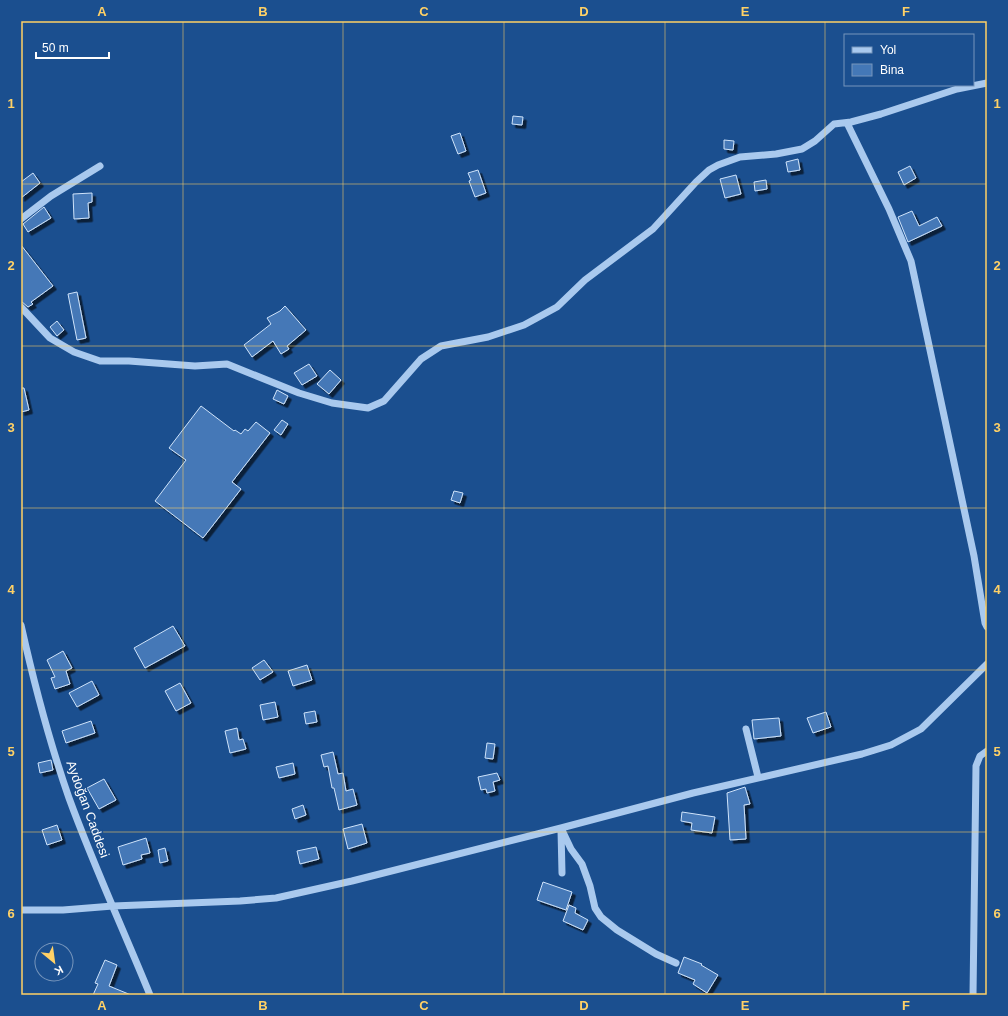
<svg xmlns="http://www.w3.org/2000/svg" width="1008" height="1016" viewBox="0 0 1008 1016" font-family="Arial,sans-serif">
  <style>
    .building { fill: #4478b7; stroke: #cfe3fa; filter: url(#shadow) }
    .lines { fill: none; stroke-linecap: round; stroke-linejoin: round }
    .minor { stroke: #a9c9ee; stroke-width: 7 }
    .grid { fill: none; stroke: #ffd166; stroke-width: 1; stroke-opacity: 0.55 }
    .labels { text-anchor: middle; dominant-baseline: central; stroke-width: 3; stroke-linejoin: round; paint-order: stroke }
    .street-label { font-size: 13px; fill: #fff; stroke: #1b4f8f }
    .neatline { fill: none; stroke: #ffd166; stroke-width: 1.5 }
    .grid-label { font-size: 13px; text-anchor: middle; font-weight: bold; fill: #ffd166 }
  </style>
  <defs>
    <filter id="shadow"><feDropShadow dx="3.5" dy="3.5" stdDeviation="0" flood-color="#0009"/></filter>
  </defs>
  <rect width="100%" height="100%" fill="#1b4f8f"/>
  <!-- building -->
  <path class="building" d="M513,116L523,117L522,125L512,124Z
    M460,133L466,151L458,154L451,136Z
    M724,140L734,141L733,150L724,149Z
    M798,159L800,170L788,172L786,162Z
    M910,166L916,178L904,185L898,172Z
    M478,170L486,193L475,197L469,181L471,180L468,173Z
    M33,173L40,183L21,198V182Z
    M736,175L741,194L725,198L720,179Z
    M766,180L767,189L755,191L754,182Z
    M92,193V202L88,203L89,218L74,219L73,194Z
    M44,207L51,218L28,232L23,224Z
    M912,211L919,226L937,217L942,226L908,242L898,217Z
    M21,245L53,286L31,302L33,304L28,307L21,301Z
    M77,292L86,338L77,340L68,294Z
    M285,306L306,330L287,346L289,349L281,354L273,341L252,357L244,345L271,324L267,318L280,311Z
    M57,321L64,330L57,336L50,327Z
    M309,364L317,376L302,385L294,373Z
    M330,370L341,380L329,394L317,384Z
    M21,388H24L29,410L21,412Z
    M277,390L288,396L284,404L273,399Z
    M201,406L234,431L235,430L241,434L245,429L248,431L256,422L270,433L232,482L241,489L203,538L155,501L186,460L169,448Z
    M282,420L288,424L281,435L274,430Z
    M454,491L463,493L460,503L451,500Z
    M173,626L185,646L145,668L134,648Z
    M63,651L72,668L66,671L70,684L55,689L51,678L55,677L47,660Z
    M264,660L273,672L260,680L252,668Z
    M307,665L312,680L293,686L288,671Z
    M92,681L99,695L77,707L69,693Z
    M180,683L191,703L176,711L165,691Z
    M275,702L278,717L263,720L260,705Z
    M315,711L317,722L306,724L304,713Z
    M826,712L831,727L813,733L807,718Z
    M779,718L781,736L754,739L752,720Z
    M91,721L95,733L66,743L62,731Z
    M237,728L239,740L243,739L246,749L230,753L225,731Z
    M487,743L495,744L493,759L485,758Z
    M333,752L338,774L343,773L346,791L353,789L357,805L339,810L334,788H332L328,766L324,767L321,755Z
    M51,760L53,770L40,773L38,763Z
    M293,763L295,774L279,778L276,767Z
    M497,773L500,780L493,782L495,791L487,793L486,789L481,790L478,777Z
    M104,779L116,800L99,809L87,788Z
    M745,787L750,804L744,805L746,839L730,840L727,793Z
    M303,805L306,815L295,819L292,809Z
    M682,812L715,817L712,833L691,830L692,823L681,821Z
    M362,824L367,843L348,849L343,829Z
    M57,825L62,840L47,845L42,830Z
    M146,838L150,853L141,855L142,859L123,865L118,847Z
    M316,847L319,859L300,864L297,851Z
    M165,848L168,861L160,863L158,850Z
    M543,882L572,892L566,910L537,900Z
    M569,905L576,908L575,913L588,920L583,930L563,921Z
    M684,957L702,964L701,965L718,975L707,993L693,984L695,980L678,973Z
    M105,960L117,965L109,986L131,995H93L98,984L95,983Z"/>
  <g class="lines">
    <!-- minor -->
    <path class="minor" d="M847,123L889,209L911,261L974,556L985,623L987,627
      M21,219L51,196L100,166
      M21,307L50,338L74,352L100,361H129L195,366L227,364L299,393L332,403L368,408L384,401L421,359L441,346L488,337L524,325L557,307L585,280L653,229L696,182L709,170L718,165L740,157L776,154L802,149L815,141L834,124L851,122L881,114L957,89L987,83
      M21,625C34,683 49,741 69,798C93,864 123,929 150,995
      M746,729L758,777
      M561,828L571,849L582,864L590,886L595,908L601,917L617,930L656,954L676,963
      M561,830L562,873
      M21,910H63L113,906L240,901L276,898L352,881L561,828L693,793L862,754L891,745L921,729L987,664
      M973,995L976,766L980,756L987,751"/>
  </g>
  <!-- grid -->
  <path class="grid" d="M183,21V995M343,21V995M504,21V995M665,21V995M825,21V995M21,184H987M21,346H987M21,508H987M21,670H987M21,832H987"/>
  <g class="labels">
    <!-- street labels -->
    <g class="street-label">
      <text transform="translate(88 809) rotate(70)">Aydoğan Caddesi</text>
    </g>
  </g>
  <!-- border -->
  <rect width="1008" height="1016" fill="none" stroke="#1b4f8f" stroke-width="44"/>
  <!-- legend -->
  <rect x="844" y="34" width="130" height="52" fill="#1b4f8f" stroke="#7695bc"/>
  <rect x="852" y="47" width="20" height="6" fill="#a9c9ee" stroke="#7695bc"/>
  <text x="880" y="54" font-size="12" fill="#ffffff">Yol</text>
  <rect x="852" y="64" width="20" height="12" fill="#4478b7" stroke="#7695bc"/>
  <text x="880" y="74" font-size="12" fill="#ffffff">Bina</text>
  <!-- north arrow -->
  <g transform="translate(54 962) rotate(151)"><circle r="19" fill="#1b4f8f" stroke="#7695bc"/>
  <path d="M0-3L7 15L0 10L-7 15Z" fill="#ffd166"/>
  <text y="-6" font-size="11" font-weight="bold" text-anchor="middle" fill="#ffffff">K</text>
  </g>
  <!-- scale -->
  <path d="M36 52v6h73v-6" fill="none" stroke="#ffffff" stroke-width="2"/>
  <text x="42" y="52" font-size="12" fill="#ffffff" stroke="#1b4f8f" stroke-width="3" paint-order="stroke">50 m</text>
  <rect x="22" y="22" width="964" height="972" class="neatline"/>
  <g class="grid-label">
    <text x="102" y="16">A</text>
    <text x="263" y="16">B</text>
    <text x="424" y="16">C</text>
    <text x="584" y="16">D</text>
    <text x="745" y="16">E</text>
    <text x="906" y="16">F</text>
    <text x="11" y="108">1</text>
    <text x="997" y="108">1</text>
    <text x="11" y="270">2</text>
    <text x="997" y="270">2</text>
    <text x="11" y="432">3</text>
    <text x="997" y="432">3</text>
    <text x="11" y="594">4</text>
    <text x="997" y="594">4</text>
    <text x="11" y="756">5</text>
    <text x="997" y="756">5</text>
    <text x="11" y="918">6</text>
    <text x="997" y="918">6</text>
    <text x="102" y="1010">A</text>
    <text x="263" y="1010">B</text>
    <text x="424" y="1010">C</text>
    <text x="584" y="1010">D</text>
    <text x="745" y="1010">E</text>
    <text x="906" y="1010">F</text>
  </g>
</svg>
